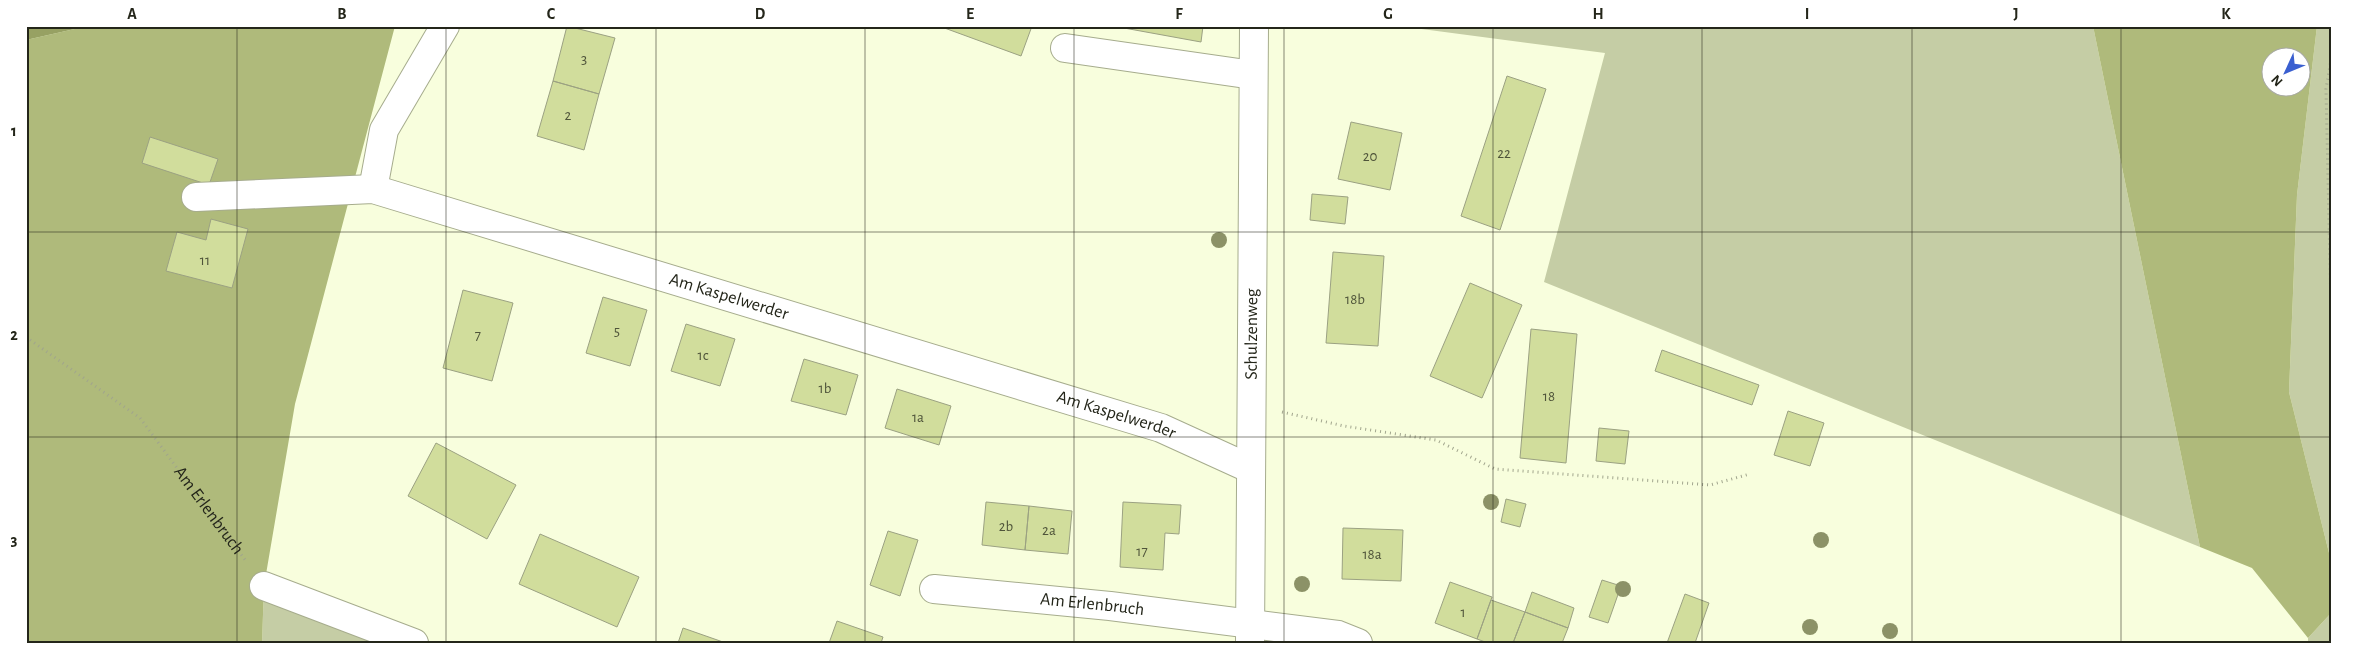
<svg xmlns="http://www.w3.org/2000/svg" width="2358" height="669" viewBox="0 0 2358 669" font-family="'Alegreya Sans',sans-serif">
  <style>
    .green { fill: #c5cda5 }
    .forest { fill: #afba7b; fill-rule: evenodd }
    .water { fill: #97a163 }
    .building { fill: #d1dd9c; stroke: #9ba182 }
    .lines { fill: none; stroke-linecap: round; stroke-linejoin: round }
    .minor-casing { stroke: #a6ac8d; stroke-width: 30 }
    .path { stroke: #a1a58d; stroke-width: 3; stroke-dasharray: 1 4; stroke-linecap: butt }
    .minor { stroke: #fff; stroke-width: 28 }
    .tree { fill: #8c9267 }
    .grid { fill: none; stroke: #24261a; stroke-width: 1; stroke-opacity: 0.55 }
    .labels { text-anchor: middle; dominant-baseline: central; stroke-width: 4.5; stroke-linejoin: round; paint-order: stroke }
    .number-label { font-size: 15px; fill: #4f543a }
    .street-label { font-size: 18px; fill: #24261a; stroke: #fff }
    .neatline { fill: none; stroke: #24261a; stroke-width: 2 }
    .grid-label { font-size: 16px; text-anchor: middle; font-weight: bold; fill: #24261a }
  </style>
  <rect width="100%" height="100%" fill="#f8fedd"/>
  <!-- green -->
  <path class="green" d="M1399,26H2093L2200,547L1544,282L1605,53Z
    M2317,26H2332V565L2289,392L2297,195Z
    M264,586L395,643H262Z
    M2332,612V643H2308V638Z"/>
  <!-- forest -->
  <path class="forest" d="M88,26H395L295,404L264,586L262,643H26V40Z
    M2093,26H2317L2297,195L2289,392L2332,565V612L2308,638L2252,568L2200,547ZM2270,58H2300V88H2270Z"/>
  <!-- water -->
  <path class="water" d="M26,26H88L26,40Z"/>
  <!-- building -->
  <path class="building" d="M567,26L615,38L599,94L553,81Z
    M939,26H1032L1021,56Z
    M1113,26H1203L1201,42Z
    M1507,76L1546,89L1500,230L1461,216Z
    M553,81L599,94L584,150L537,136Z
    M1351,122L1402,133L1390,190L1338,179Z
    M150,137L218,159L209,185L142,163Z
    M1312,194L1348,197L1345,224L1310,220Z
    M211,219L248,229L232,288L166,271L177,232L206,240Z
    M1333,252L1384,256L1378,346L1326,343Z
    M1470,283L1522,305L1482,398L1430,376Z
    M463,290L513,303L492,381L443,368Z
    M603,297L647,310L630,366L586,353Z
    M686,324L735,339L720,386L671,371Z
    M1531,329L1577,334L1566,463L1520,458Z
    M1662,350L1759,385L1752,405L1655,371Z
    M804,359L858,375L846,415L791,401Z
    M897,389L951,406L939,445L885,428Z
    M1788,411L1824,423L1810,466L1774,455Z
    M1599,428L1629,431L1625,464L1596,461Z
    M436,443L516,485L487,539L408,496Z
    M1506,499L1526,504L1520,527L1501,522Z
    M986,502L1029,506L1025,550L982,545Z
    M1123,502L1181,505L1179,534L1165,533L1163,570L1120,567Z
    M1029,506L1072,511L1068,554L1025,550Z
    M1343,528L1403,530L1401,581L1342,579Z
    M888,531L918,540L900,596L870,585Z
    M540,534L639,577L617,627L519,584Z
    M1602,580L1621,586L1608,623L1589,617Z
    M1450,582L1492,597L1477,639L1435,623Z
    M1532,592L1574,608L1568,628L1525,612Z
    M1685,594L1709,603L1695,643H1667Z
    M1491,600L1525,612L1513,643H1488L1477,639Z
    M1525,612L1568,628L1562,643H1513Z
    M837,621L883,637L881,643H829Z
    M683,628L723,642L722,643H678Z"/>
  <g class="lines">
    <!-- minor casing -->
    <g class="minor-casing">
      <g id="minor">
        <path d="M1065,48L1253,75"/>
        <path d="M373,189L384,130L445,26"/>
        <path id="s2" d="M196,197L373,189L1161,428L1251,469"/>
        <path d="M264,586L414,643"/>
        <path id="s3" d="M934,589L1110,606L1338,635L1358,643"/>
        <path id="s4" d="M1250,643L1254,26"/>
      </g>
    </g>
    <!-- path -->
    <g class="path">
      <path d="M2332,54L2326,89L2332,352"/>
      <path id="s1" d="M26,337L140,418L246,561"/>
      <path d="M1282,412L1344,426L1436,440L1495,469L1710,485L1750,474"/>
    </g>
    <!-- minor -->
    <use href="#minor" class="minor"/>
  </g>
  <!-- trees -->
  <g class="tree">
    <circle cx="1219" cy="240" r="8"/>
    <circle cx="1491" cy="502" r="8"/>
    <circle cx="1821" cy="540" r="8"/>
    <circle cx="1302" cy="584" r="8"/>
    <circle cx="1623" cy="589" r="8"/>
    <circle cx="1810" cy="627" r="8"/>
    <circle cx="1890" cy="631" r="8"/>
  </g>
  <!-- grid -->
  <path class="grid" d="M237,26V643M446,26V643M656,26V643M865,26V643M1074,26V643M1284,26V643M1493,26V643M1702,26V643M1912,26V643M2121,26V643M26,232H2332M26,437H2332"/>
  <g class="labels">
    <!-- number labels -->
    <g class="number-label">
      <text x="584" y="59">3</text>
      <text x="568" y="115">2</text>
      <text x="1504" y="153">22</text>
      <text x="1370" y="156">20</text>
      <text x="205" y="260">11</text>
      <text x="1355" y="299">18b</text>
      <text x="617" y="331">5</text>
      <text x="478" y="335">7</text>
      <text x="703" y="355">1c</text>
      <text x="825" y="388">1b</text>
      <text x="1549" y="396">18</text>
      <text x="918" y="417">1a</text>
      <text x="1006" y="526">2b</text>
      <text x="1049" y="530">2a</text>
      <text x="1142" y="551">17</text>
      <text x="1372" y="554">18a</text>
      <text x="1463" y="612">1</text>
    </g>
    <!-- street labels -->
    <g class="street-label">
      <text stroke="none"><textPath href="#s2" startOffset="549">Am Kaspelwerder</textPath></text>
      <text stroke="none"><textPath href="#s4" startOffset="309">Schulzenweg</textPath></text>
      <text stroke="none"><textPath href="#s2" startOffset="954">Am Kaspelwerder</textPath></text>
      <text stroke="none"><textPath href="#s1" startOffset="255">Am Erlenbruch</textPath></text>
      <text stroke="none"><textPath href="#s3" startOffset="159">Am Erlenbruch</textPath></text>
    </g>
  </g>
  <!-- border -->
  <rect width="2358" height="669" fill="none" stroke="#ffffff" stroke-width="55"/>
  <!-- north arrow -->
  <g transform="translate(2286 72) rotate(226)"><circle r="24" fill="#ffffff" stroke="#a7a8a3"/>
  <path d="M0-4L9 19L0 12L-9 19Z" fill="#3a5fd0"/>
  <text y="-8" font-size="14" font-weight="bold" text-anchor="middle" fill="#24261a">N</text>
  </g>
  <rect x="28" y="28" width="2302" height="614" class="neatline"/>
  <g class="grid-label">
    <text x="132" y="19">A</text>
    <text x="342" y="19">B</text>
    <text x="551" y="19">C</text>
    <text x="760" y="19">D</text>
    <text x="970" y="19">E</text>
    <text x="1179" y="19">F</text>
    <text x="1388" y="19">G</text>
    <text x="1598" y="19">H</text>
    <text x="1807" y="19">I</text>
    <text x="2016" y="19">J</text>
    <text x="2226" y="19">K</text>
    <text x="14" y="136">1</text>
    <text x="14" y="340">2</text>
    <text x="14" y="545">3</text>
  </g>
</svg>
